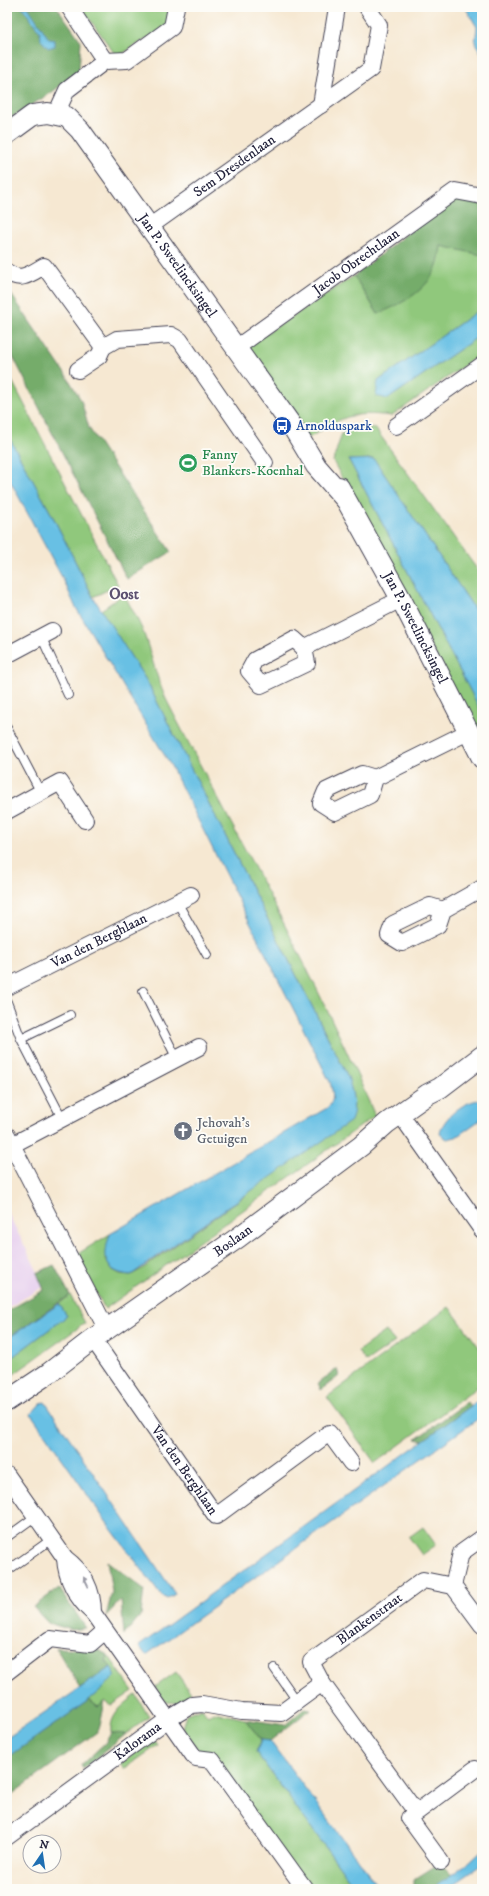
<svg xmlns="http://www.w3.org/2000/svg" width="489" height="1896" viewBox="0 0 489 1896" font-family="'IM FELL DW Pica',serif">
  <style>
    .built { fill: #e8d2ef }
    .green { fill: #90c87b; stroke: #59755b }
    .forest { fill: #74ac6b; stroke: #4b6753 }
    .water { fill: #67c0e4; stroke: #447190 }
    .lines { fill: none; stroke-linecap: round; stroke-linejoin: round }
    .service-casing { stroke: #424052; stroke-width: 10 }
    .minor-casing { stroke: #424052; stroke-width: 18 }
    .tertiary-casing { stroke: #424052; stroke-width: 22 }
    .service { stroke: #fff; stroke-width: 8 }
    .minor { stroke: #fff; stroke-width: 16 }
    .tertiary { stroke: #fff; stroke-width: 20 }
    .oneway { fill: #9c9ca7 }
    .labels { text-anchor: middle; dominant-baseline: central; stroke-width: 3.5; stroke-linejoin: round; paint-order: stroke }
    .street-label { font-size: 14px; fill: #22223b; stroke: #fdfcf7 }
    .transit-label { font-size: 14px; fill: #164399; stroke: #fdfcf7; text-anchor: start }
    .leisure-label { font-size: 14px; fill: #27864d; stroke: #fdfcf7; text-anchor: start }
    .worship-label { font-size: 14px; fill: #5b616d; stroke: #fdfcf7; text-anchor: start }
    .quarter-label { font-size: 16px; font-weight: bold; fill: #5c5171; stroke: #fdfcf7 }
  </style>
  <rect width="100%" height="100%" fill="#fdfcf7"/>
  <filter id="ink" filterUnits="userSpaceOnUse"><feTurbulence type="fractalNoise" baseFrequency=".025" numOctaves="2"/><feDisplacementMap in="SourceGraphic" scale="8" xChannelSelector="R" yChannelSelector="G"/><feConvolveMatrix kernelMatrix="1 2 1 2 8 2 1 2 1" color-interpolation-filters="sRGB"/></filter>
  <filter id="wash" filterUnits="userSpaceOnUse"><feTurbulence type="fractalNoise" baseFrequency=".012" numOctaves="4" result="noise"/><feDisplacementMap in="SourceGraphic" scale="16" xChannelSelector="R" yChannelSelector="G"/><feGaussianBlur stdDeviation="0.9" result="paint"/><feColorMatrix in="noise" values="0 0 0 0 0 0 0 0 0 0 0 0 0 0 0 0 0 1.4 0 .05"/><feComposite in="paint" operator="in"/></filter>
  <g filter="url(#wash)">
    <rect width="100%" height="100%" fill="#f6e8d2"/>
    <!-- built -->
    <path class="built" d="M7,1211L45,1286L7,1308Z"/>
    <!-- green -->
    <path class="green" d="M81,7H172L169,25L117,57Z
      M482,225V308L378,381L388,399L482,334V353L392,416C349,411 343,417 307,439L242,349L354,276L378,314L436,267L441,246Z
      M7,371L118,585L93,597L53,517L7,434Z
      M361,427L375,428L482,576V620L374,459L349,460L482,713V744L333,461L342,433Z
      M124,594C131,608 140,622 145,637C153,660 158,684 169,705C239,841 316,975 375,1116L105,1309L76,1255L79,1253L110,1234L106,1260L111,1269L120,1274L131,1275L142,1269L246,1195L353,1096L348,1077L146,680L101,610Z
      M70,1295L85,1323L7,1379V1361L67,1316L59,1304Z
      M449,1307L482,1351V1384L375,1463L327,1397Z
      M386,1331L395,1342L366,1362L358,1351Z
      M423,1527L436,1545L422,1555L409,1537Z
      M108,1655L133,1691L111,1706L105,1701L98,1707L89,1700L116,1676L106,1661Z
      M176,1672L191,1693L178,1703L165,1702L155,1687Z
      M136,1695L149,1717L126,1734L111,1733C109,1715 123,1705 136,1695Z
      M202,1708L208,1716L214,1712L245,1719L261,1740L256,1752L356,1889H300L182,1728L186,1714Z
      M153,1738L158,1745L124,1769L120,1764Z"/>
    <!-- forest -->
    <path class="forest" d="M7,7H57L81,41L79,71L51,93L7,120Z
      M451,198L482,204V255L441,246C440,253 439,261 436,268C426,292 401,304 378,314L354,276Z
      M7,288L68,378L81,400L89,428L171,552L127,579L7,345Z
      M54,1265L70,1295L7,1339V1311L44,1290L37,1273Z
      M337,1369L339,1376L321,1390L318,1383Z
      M467,1402L471,1406L424,1441L416,1439Z
      M107,1561L144,1589L141,1615L124,1635L121,1600L106,1616L112,1592Z
      M59,1588L86,1628L72,1630L48,1623L33,1607Z
      M56,1648L96,1649L108,1655L106,1661L111,1667L80,1688Z
      M89,1700L98,1707L105,1701L100,1726L97,1732L7,1798V1758Z
      M305,1708L311,1709L270,1741L261,1740L245,1719L285,1725Z
      M111,1733L126,1734L83,1769L81,1765L105,1743Z
      M440,1863L452,1875L432,1889H413V1880Z"/>
    <!-- water -->
    <path class="water" d="M22,7H28L49,39L55,40V46L48,48L41,40L40,32Z
      M465,7L482,8V54L475,43L477,27Z
      M482,308V334L388,399L376,396L378,381Z
      M7,434L53,517L93,597L146,680L348,1077C352,1091 357,1107 351,1121L131,1275C104,1273 102,1257 110,1234L327,1108C335,1100 333,1093 330,1082L171,766L75,606L64,581L7,475Z
      M374,459L482,620V713L349,460Z
      M480,1100C483,1105 484,1115 480,1120L456,1137L447,1139L440,1134C442,1118 464,1101 480,1100Z
      M59,1304L67,1316L7,1361V1339Z
      M482,1398V1416L146,1655L139,1646Z
      M45,1402L175,1594L167,1599L162,1596L112,1530L31,1414L41,1403Z
      M111,1667L116,1676L89,1700L7,1758V1738Z
      M261,1740L270,1741L380,1889H356L256,1752Z
      M482,1850V1865L447,1889H432L469,1862Z"/>
  </g>
  <g filter="url(#ink)">
    <g class="lines">
      <!-- service casing -->
      <g class="service-casing">
        <path id="service" d="M41,636L68,695
          M7,728L41,793
          M177,902L207,955
          M143,991L177,1059
          M7,1002L21,1039L62,1118
          M21,1039L70,1015
          M7,1537L36,1516
          M7,1571L52,1539
          M274,1668L297,1701"/>
      </g>
      <!-- minor casing -->
      <g class="minor-casing">
        <g id="minor">
          <path d="M69,7L105,61"/>
          <path d="M105,61L127,60L172,27L176,7"/>
          <path d="M321,105L337,7"/>
          <path d="M56,114L67,90L105,61"/>
          <path id="s1" d="M149,227L371,69L379,25L367,7"/>
          <path d="M7,272C21,282 30,274 44,266L103,347L117,339L171,335L180,340L265,463"/>
          <path id="s2" d="M236,348L455,191L482,196"/>
          <path d="M78,370L99,356L103,347"/>
          <path d="M396,426L482,365"/>
          <path d="M304,648L307,663L261,685L249,671L255,660L294,639L304,648L401,599"/>
          <path d="M7,655L52,631"/>
          <path d="M375,778L370,795L335,812L321,803L326,791L362,774L375,778L468,732"/>
          <path d="M7,811L60,782L85,820"/>
          <path d="M443,910L430,906L393,924L389,935L402,943L438,925L443,910L482,888"/>
          <path id="s3" d="M7,987L191,895"/>
          <path d="M400,1114L482,1230"/>
          <path d="M7,1135L107,1330"/>
          <path d="M12,1145L199,1047"/>
          <path id="s4" d="M93,1339L216,1516L329,1433L351,1463"/>
          <path d="M7,1475L65,1558C84,1572 93,1590 93,1613"/>
          <path d="M65,1558C66,1579 77,1599 93,1613L193,1755L196,1758L212,1760L305,1889"/>
          <path d="M453,1586L482,1625"/>
          <path d="M7,1672L50,1639L90,1644L105,1631"/>
          <path id="s5" d="M416,1812L322,1683L311,1662L423,1580L453,1586L461,1553L482,1538"/>
          <path id="s6" d="M7,1837L167,1720L192,1705L202,1704L242,1711L281,1713L322,1683"/>
          <path d="M441,1862L409,1818L475,1769"/>
        </g>
      </g>
      <!-- tertiary casing -->
      <g class="tertiary-casing">
        <g id="tertiary">
          <path id="s7" d="M7,134L33,115L48,113L67,117L80,130L292,426L316,466L345,499"/>
          <path id="s8" d="M339,487L401,599L482,758"/>
          <path id="s9" d="M7,1401L49,1373L93,1339L239,1237L361,1146L387,1123L428,1094L440,1088L482,1056"/>
        </g>
      </g>
      <!-- service -->
      <use href="#service" class="service"/>
      <!-- minor -->
      <use href="#minor" class="minor"/>
      <!-- tertiary -->
      <use href="#tertiary" class="tertiary"/>
    </g>
    <!-- one-way arrows -->
    <defs><path id="oneway-solid" d="M-6-.8H1V-3.2L6.5 0L1 3.2V.8H-6Z"/></defs>
    <use class="oneway" href="#oneway-solid" transform="translate(86 1582) rotate(-116)"/>
  </g>
  <!-- icons -->
  <defs>
    <g id="bus-disc" transform="scale(1)"><circle r="9.5" fill="#1a4fb4" stroke="#fdfcf7"/><path d="M-5-6H5V4H4V6H2V4H-2V6H-4V4H-5ZM-3.5-4V0h7V-4ZM-3.5 1.2v1.5H-2V1.2ZM2 1.2v1.5H3.5V1.2Z" fill="#fff"/></g>
    <g id="stadium-disc" transform="scale(1)"><circle r="9.5" fill="#2e9e5b" stroke="#fdfcf7"/><path d="M0-5a6.5 5 0 1 0 0 10a6.5 5 0 1 0 0-10ZM-3.5-1.8h7v3.6h-7Z" fill="#fff"/></g>
    <g id="church-disc" transform="scale(1)"><circle r="9.5" fill="#6b7280" stroke="#fdfcf7"/><path d="M-1.2-6h2.4v3.5h3.3v2.4h-3.3V6h-2.4V-.1h-3.3v-2.4h3.3Z" fill="#fff"/></g>
  </defs>
  <g fill-rule="evenodd">
    <use href="#bus-disc" x="282" y="426"/>
    <use href="#stadium-disc" x="188" y="463"/>
    <use href="#church-disc" x="183" y="1131"/>
  </g>
  <g class="labels">
    <!-- street labels -->
    <g class="street-label">
      <text stroke="none"><textPath href="#s1" startOffset="105">Sem Dresdenlaan</textPath></text>
      <text stroke="none"><textPath href="#s2" startOffset="148">Jacob Obrechtlaan</textPath></text>
      <text stroke="none"><textPath href="#s7" startOffset="252">Jan P. Sweelincksingel</textPath></text>
      <text stroke="none"><textPath href="#s8" startOffset="160">Jan P. Sweelincksingel</textPath></text>
      <text stroke="none"><textPath href="#s3" startOffset="103">Van den Berghlaan</textPath></text>
      <text stroke="none"><textPath href="#s9" startOffset="277">Boslaan</textPath></text>
      <text stroke="none"><textPath href="#s4" startOffset="160">Van den Berghlaan</textPath></text>
      <text stroke="none"><textPath href="#s5" startOffset="256">Blankenstraat</textPath></text>
      <text stroke="none"><textPath href="#s6" startOffset="162">Kalorama</textPath></text>
    </g>
    <!-- transit labels -->
    <g class="transit-label">
      <text x="296" y="426">Arnolduspark</text>
    </g>
    <!-- leisure labels -->
    <g class="leisure-label">
      <text x="202" y="455">Fanny<tspan x="202" dy="16">Blankers-Koenhal</tspan></text>
    </g>
    <!-- worship labels -->
    <g class="worship-label">
      <text x="197" y="1123">Jehovah's<tspan x="197" dy="16">Getuigen</tspan></text>
    </g>
    <!-- quarter labels -->
    <g class="quarter-label">
      <text x="124" y="594">Oost</text>
    </g>
  </g>
  <!-- margin -->
  <rect width="489" height="1896" fill="none" stroke="#fdfcf7" stroke-width="24"/>
  <!-- north arrow -->
  <g transform="translate(42 1854) rotate(13)"><circle r="19" fill="#fdfcf7" stroke="#a5a5ac"/>
  <path d="M0-3L7 15L0 10L-7 15Z" fill="#1f6fb2"/>
  <text y="-6" font-size="11" font-weight="bold" text-anchor="middle" fill="#22223b">N</text>
  </g>
</svg>
